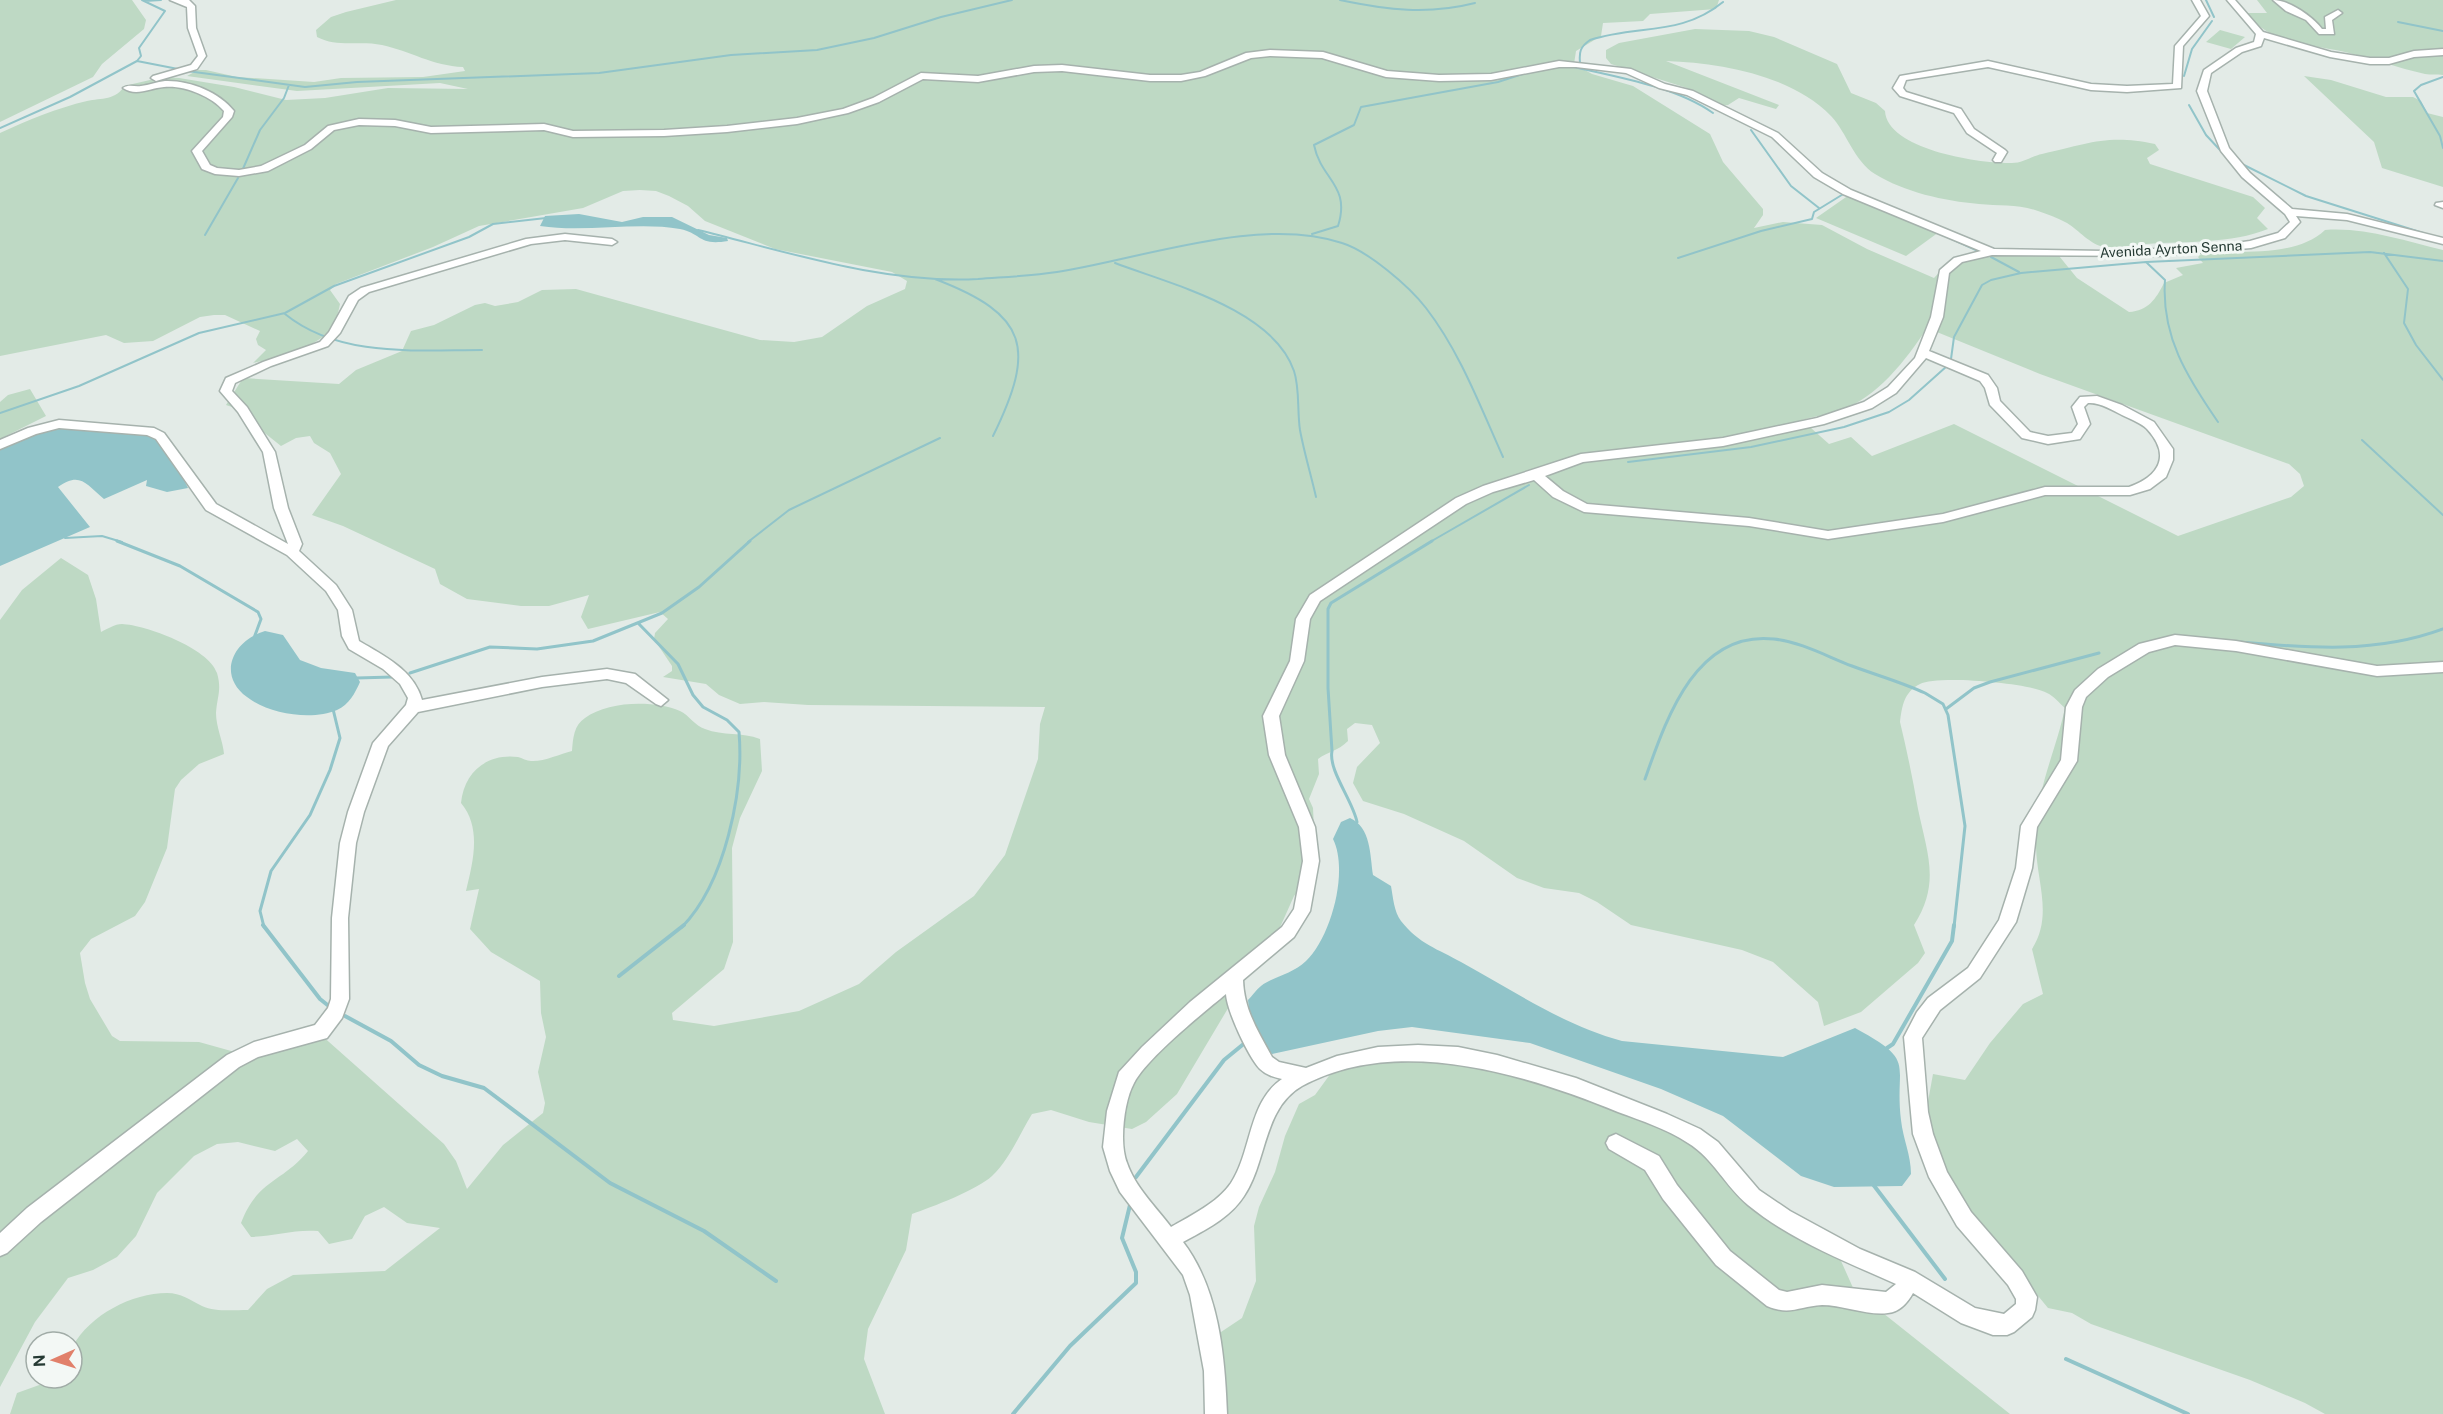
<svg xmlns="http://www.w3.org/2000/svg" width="2443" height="1414" viewBox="0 0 2443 1414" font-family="'Public Sans',sans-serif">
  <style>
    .green { fill: #bed9c4; fill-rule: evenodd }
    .water { fill: #91c4c9 }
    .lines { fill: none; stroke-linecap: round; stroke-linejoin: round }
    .stream-far2 { stroke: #91c4c9; stroke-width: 2 }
    .stream-far1 { stroke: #91c4c9; stroke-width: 3 }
    .stream { stroke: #91c4c9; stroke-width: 4 }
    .minor-casing { stroke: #a6b2ad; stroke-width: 3 }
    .minor { fill: #fff; fill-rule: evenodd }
    .labels { text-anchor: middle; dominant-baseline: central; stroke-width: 6; stroke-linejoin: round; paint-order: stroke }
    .far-street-label { font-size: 14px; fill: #253a33; stroke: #f3f8f5 }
  </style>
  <rect width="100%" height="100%" fill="#e3ebe7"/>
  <!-- green -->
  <path class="green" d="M0,0H132L146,20L144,29L102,64L93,77L0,122Z
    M396,0H1719L1716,9L1650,14L1643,21L1603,23L1601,36L1576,51L1574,64L1592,74L1633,86L1710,134L1723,162L1763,209V215L1754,228L1783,222L1822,225L1867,249L1934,278L1948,263L1967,255L2055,251L2077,278L2129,312C2148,311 2156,299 2164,283L2183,275L2176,268L2203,263L2198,257L2203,252C2241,251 2297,257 2325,230C2365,227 2404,241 2443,250V1414H2325L2305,1403L2250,1380L2091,1324L2072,1313L2048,1308L1975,1219L1949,1181L1932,1135L1927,1107L1933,1074L1965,1080L1990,1043L2023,1004L2043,994L2032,949C2053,916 2037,883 2036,847C2034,791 2054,759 2065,708C2059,703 2054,696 2047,693C2030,683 1937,675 1920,684C1904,692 1902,706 1900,722C1907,751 1913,780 1918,809C1927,853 1941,883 1914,925L1925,953L1918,963L1861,1012L1824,1026L1818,1002L1773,962L1742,950L1631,925L1597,902L1579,893L1544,888L1517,878L1464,841L1404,814L1363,801L1353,783L1357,767L1380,743L1372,725L1355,723L1347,729L1348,741C1338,751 1329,751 1318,759L1319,774L1309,799L1313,808L1316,871L1294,896L1277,934L1249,973L1177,1094L1146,1122L1132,1129L1089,1122L1051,1110L1032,1114C1019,1135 1010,1159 992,1176C977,1190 932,1207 912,1214L906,1250L868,1329L864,1359L885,1414H10L17,1393L42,1384L48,1378H72C72,1369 69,1354 73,1346C90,1315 132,1293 167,1293C181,1293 190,1300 202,1306C215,1312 233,1310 248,1310L267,1289L293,1275L385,1271L440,1228L407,1223L384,1207L365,1216L352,1239L329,1244L318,1231C295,1229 274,1236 251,1237L241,1223C257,1180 283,1182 308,1151L297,1139L275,1151L238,1142L217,1144L194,1156L157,1193L136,1236L117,1257L93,1270L68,1278L35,1322L0,1387V620L22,590L61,558L88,575L96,599L101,632C107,629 115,624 122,624C145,625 209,648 217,673C222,690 217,697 216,713C216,727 223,741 224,754L199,764L181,780L175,789L167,848L145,902L135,916L91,939L80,953L85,983L90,999L112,1036L120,1041L199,1042L242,1054L320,1034L444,1144L456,1161L467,1189L503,1145L543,1113L545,1103L538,1072L546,1037L541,1013L540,981L491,952L470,929L479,889L466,891C473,862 482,828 461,803C464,773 486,753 518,757C522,758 527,761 531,761C543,762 560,754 572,751C573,738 574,725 585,718C608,701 654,700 680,711C689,715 695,726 705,729C723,736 742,732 760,739L762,771L740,818L732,848L733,942L724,969L672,1013L673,1020L714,1026L799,1011L859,984L896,952L974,896L1005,855L1038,759L1040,724L1045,707L808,705L764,702L740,704L719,695L706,684L663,677L672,671V666L654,639L655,633L668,619L660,612L588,629L581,617L589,595L549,606H521L467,599L440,584L435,569L343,526L312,515L341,474L330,453L314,443L310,436L296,438L281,446L232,407L226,405L243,378L339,384L356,370L402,351L411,331L434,325L475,305L485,303L495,306L518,302L542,290L576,289L760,340L794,342L822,337L867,306L905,289L907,281L892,272L775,249L705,221L688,206L669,196L656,191L640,190L623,191L583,208L479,226L433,247L336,284L330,290L340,304C338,313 336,323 330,330C315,348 275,358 253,363L266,350L258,345L256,339L260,331L225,315H214L200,317L153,341L124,343L106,335L0,356V133C28,120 57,108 87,101C101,98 117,100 124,86L163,77L179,78L234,87L286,100L325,98L388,88L468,89L440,83L297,91L187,76L198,70H206L237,77L314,82L341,78L423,77L465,71L463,67C433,66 410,51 382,45C360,40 338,48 317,37L316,30L331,17L346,12ZM1927,328L2040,374L2289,464L2300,474L2304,486L2291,497L2178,536L1954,424L1872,456L1851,437L1829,444L1802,420C1814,416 1827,415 1839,411C1877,398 1906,360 1927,328Z
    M2257,0H2443V75C2437,74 2431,75 2425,74C2398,68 2372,58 2345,52C2306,43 2273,45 2245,13H2267Z
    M1695,29L1749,31L1774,37L1837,64L1851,93L1876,103L1885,111C1887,150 1982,164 2012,163C2023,163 2032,156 2042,154C2088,144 2107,134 2155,144L2159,150L2147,158L2150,164L2253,197L2265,208L2257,218L2268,229C2231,244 2186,241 2146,244C2134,245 2118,248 2105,247C2090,245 2079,230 2067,223C2058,218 2047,214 2038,211C2019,204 1999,206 1979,204C1944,201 1904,192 1875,174C1854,161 1847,133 1831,116C1791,75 1721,63 1666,61L1779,105L1776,109L1739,98L1728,105L1718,106L1687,88L1611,64L1606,58V50L1619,43Z
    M2220,30L2245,37L2231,49L2206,42Z
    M2304,76L2331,80L2386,97H2413L2421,101L2427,113L2443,117V187L2382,168L2374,142Z
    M1849,195L1939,232L1906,256L1816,218Z
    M30,389L46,416L0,439V402L8,395Z
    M1418,1046L1604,1091L1725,1164L1837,1252L1854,1290L2010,1414H1222L1218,1334L1242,1318L1256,1281L1254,1226L1259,1207L1275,1172L1285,1136L1299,1104L1315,1095L1342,1058Z"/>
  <!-- water -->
  <path class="water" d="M579,214L622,222L643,217H672L709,235L727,238L728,241C698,246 703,234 680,229C637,221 586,233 540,226L545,216Z
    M71,428C91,429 144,428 158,441C172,454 180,471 188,488L167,492L146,486L147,480L104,499C86,484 80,471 58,487L90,527L0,566V448L40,431Z
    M265,631L283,635L300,660L321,668L355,673L360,682C355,693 349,705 337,710C312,721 268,714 247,697C216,674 234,640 265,631Z
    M1350,818C1371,827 1370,855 1373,875L1391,886C1393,897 1394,912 1401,921C1419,944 1438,949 1461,962C1514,991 1563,1025 1622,1041L1783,1057L1855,1028C1918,1062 1894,1062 1901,1120C1903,1139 1911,1155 1911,1174L1902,1186L1834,1187L1801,1176L1723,1116L1661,1089L1530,1043L1412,1027L1378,1031L1272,1054C1254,1041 1250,1022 1248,1000C1252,996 1256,990 1261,986C1274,976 1293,974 1306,961C1331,937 1349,871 1333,839L1341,822Z"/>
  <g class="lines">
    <!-- stream-far2 -->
    <path class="stream-far2" d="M1340,0C1387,10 1428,15 1475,3
      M2206,0L2214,17
      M145,1L161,0
      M2398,22L2443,31
      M137,61L141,56L139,48L165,11L142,0
      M1580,63C1579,52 1580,47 1590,40C1638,24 1680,37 1723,2
      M1574,67C1618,77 1676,87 1713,113
      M187,71L305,87L357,82L599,73L731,55L817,50L874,38L941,17L1012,0
      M2184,76L2192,49L2212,21
      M2443,77L2421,85L2414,91L2440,136L2443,148
      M2189,105L2206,135L2220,150
      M0,128L70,97L137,61L178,69
      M1751,130L1791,186L1819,208
      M2240,163L2306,196L2423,233
      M242,171L260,130L284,98L289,85
      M698,230C788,252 884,284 978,279C1004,277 1031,276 1057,272C1141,259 1260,215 1342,243C1368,251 1409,286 1426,308C1460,352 1480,406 1503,457
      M1312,234L1338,226C1351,185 1321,180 1314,145L1354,125L1361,107L1498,82L1529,72
      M205,235L238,178
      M1943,235L1978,251
      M2384,253L2408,289L2404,323L2416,345L2443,380
      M1991,257L2019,272
      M1678,258L1761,231L1812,219L1814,212L1845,193
      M2146,262L2165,280C2161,336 2187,377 2218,422
      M1115,263C1170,284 1273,309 1294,371C1300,389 1297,411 1300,430C1304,452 1311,475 1316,497
      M935,279C1029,315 1036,348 993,436
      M285,314C339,358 417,350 482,350
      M1951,359L1954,337L1982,285L1991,280L2021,273L2146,262L2370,252L2443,261
      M0,413L79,386L199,333L285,313L334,286L469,237L493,224L546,218
      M2362,440L2443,515
      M1628,462L1751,447L1844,427L1889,412L1909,400L1947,366
      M65,538L102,536L122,542
      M748,542L789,510L940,438
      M1430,542L1529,485"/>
    <!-- stream-far1 -->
    <path class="stream-far1" d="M117,541L180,566L258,612L261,619L254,638
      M638,623L678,664L693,695L703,707L727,720L739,732C744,791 725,883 682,927
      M2238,642C2308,648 2376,654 2443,629
      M410,673L490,647L537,649L593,641L662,613L699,587L750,541
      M357,678L392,677
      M1946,709L1974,688L1990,682L2099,653
      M1645,779C1666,720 1695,630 1774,639C1801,642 1826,656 1852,666C1876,675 1901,682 1925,693L1943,704L1948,715L1965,826L1954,927
      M1357,822C1353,801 1328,770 1332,751L1328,688V609L1331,603L1432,541
      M264,927L260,911L271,871L310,815L330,770L340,738L333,709"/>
    <!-- stream -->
    <path class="stream" d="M263,925L320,999L330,1007
      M619,976L684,925
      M345,1016L391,1041L419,1065L442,1076L484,1088L610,1183L704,1231L776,1281
      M1887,1048L1893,1044L1952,941L1954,925
      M1136,1177L1224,1060L1246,1042
      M1872,1183L1945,1279
      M2066,1359L2188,1414
      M1013,1414L1070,1346L1136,1283V1272L1122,1238L1130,1205"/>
    <!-- minor casing -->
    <g class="minor-casing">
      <path id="minor" d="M170,0H189L195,6L196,28L206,56L197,69L156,81L151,78L153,76L191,65L198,56L188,28L187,7Z
        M2192,0H2200L2209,16L2183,46L2181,88L2127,92L2091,90L1988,67L1906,80L1903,88L1906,92L1961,109L1974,129L2005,150L2007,152L2001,162H1995L1993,160L1997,153L1967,133L1954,113L1900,96L1893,88L1900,76L1988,61L2091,84L2127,86L2173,84L2175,46L2201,16Z
        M2227,0H2235L2263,32L2331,52L2370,58H2389L2414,51L2443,49V55L2414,57L2389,64H2370L2330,57L2264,38L2261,46L2242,52L2211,73L2207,91L2229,148L2250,173L2292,209L2347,214L2443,238V244L2347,220L2296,216L2300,222L2285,238L2251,248L2157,256L1992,255L1962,262L1949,273L1943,317L1929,351L1988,375L1997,388L2000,401L2030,432L2048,436L2072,433L2078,424L2072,407L2080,397L2097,396L2122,405L2154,422L2173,449V460L2166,477L2150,489L2130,495H2045L1943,522L1828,539L1749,526L1584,512L1553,497L1534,480L1493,492L1466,504L1320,601L1310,619L1304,661L1279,716L1285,755L1315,827L1319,861L1310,911L1294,937L1243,980C1244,1010 1258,1031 1272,1057L1279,1062L1306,1068L1337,1056L1378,1047L1418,1045L1458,1047L1497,1055L1576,1078L1667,1114L1700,1129L1718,1142L1759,1190L1790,1211L1860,1249L1915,1272L1975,1308L2004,1314L2016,1304V1299L2008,1285L1957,1226L1929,1177L1913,1134L1904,1037L1917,1012L1928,998L1968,968L1999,920L2016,868L2021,826L2061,760L2066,707L2075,690L2098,669L2139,644L2175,635L2236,641L2377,666L2443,662V672L2377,676L2236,651L2175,645L2149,652L2108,677L2086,697L2082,707L2077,761L2037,827L2032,868L2016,922L1980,978L1940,1010L1922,1038L1928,1112L1933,1134L1947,1172L1971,1212L2022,1271L2037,1297L2035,1310L2032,1317L2014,1332L2007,1335H1993L1961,1323L1913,1293C1908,1302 1900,1312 1888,1313C1869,1316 1842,1305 1822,1305C1800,1306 1790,1316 1767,1306L1716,1265L1663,1199L1645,1170L1609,1149L1606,1143L1609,1137L1616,1134L1659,1156L1677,1185L1730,1251L1779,1290L1787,1292L1822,1285L1886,1292L1896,1284C1845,1261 1792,1241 1748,1205C1725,1186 1714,1159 1688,1143C1667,1129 1642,1121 1618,1112C1525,1074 1397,1034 1302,1086C1263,1108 1267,1162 1244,1196C1230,1218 1205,1230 1183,1242C1219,1289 1225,1356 1227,1414H1205L1204,1371L1190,1295L1183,1275L1120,1192L1110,1171L1103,1147L1107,1111L1119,1072L1142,1047L1190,1002L1282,927L1294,909L1303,861L1299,827L1269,755L1263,716L1290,661L1296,619L1310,595L1456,498L1483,486L1581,454L1723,438L1817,418L1864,402L1888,387L1915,358L1931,317L1940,270L1954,258L1981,251L1843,194L1814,177L1772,137L1687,95L1659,88L1626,73L1576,67H1559L1491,80L1439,81L1386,77L1322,58L1270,56L1251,58L1205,76L1181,81H1150L1062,71L1034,72L978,82L923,79L879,102L848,113L797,124L727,132L664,136L573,137L544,130L431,133L395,126L359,125L334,130L311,149L268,171L239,176L215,174L202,169L192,151L223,117L224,111C211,96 184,85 164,87C150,88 136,97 123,88C129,84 134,87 141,86C149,85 157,82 165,81C189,80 219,92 234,111L232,117L202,151L210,165L217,168L239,170L261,166L305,145L328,126L359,119L395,120L431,127L544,124L573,131L664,130L727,126L797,118L843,109L873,98L921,73L978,76L1034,66L1062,65L1150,75H1181L1200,72L1246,53L1270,50L1323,52L1387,71L1439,75L1491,74L1559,61L1631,69L1665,84L1693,91L1778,133L1822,173L1851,190L1994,249L2104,251L2207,247L2250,241L2278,233L2290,222L2285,214L2242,177L2221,151L2197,91L2204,70L2236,48L2254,42L2256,34ZM1926,358L1980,381L1985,388L1990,405L2022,438L2048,444L2080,439L2090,424L2084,407L2088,403C2099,402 2113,410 2122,415C2130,419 2141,423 2147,429C2171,455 2160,476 2129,487H2045L1943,514L1828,531L1749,518L1587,504L1563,491L1545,476L1583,462L1723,446L1824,424L1872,408L1896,393ZM1226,994C1227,1011 1248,1056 1260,1069C1266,1075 1274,1077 1282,1079C1248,1102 1252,1151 1231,1183C1217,1203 1192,1215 1171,1227C1156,1207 1135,1187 1127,1163C1119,1143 1124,1101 1134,1083C1147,1058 1203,1013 1226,994Z
        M2273,0C2289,0 2312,16 2322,29H2326L2325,17L2338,10L2342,13L2332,20L2334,34H2319L2306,20L2286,11Z
        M2443,202V208L2435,205L2436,203Z
        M565,234L612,239L617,242L612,245L565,240L531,244L369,292L358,300L340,333L328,346L271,366L235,383L232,391L247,407L275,452L288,508L302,544L299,551L336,585L352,610L359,641C384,656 414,670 422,700L542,677L607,669L635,674L668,700L661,706L656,704L626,683L607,679L542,687L418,712L388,746L364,812L356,843L348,918L349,999L342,1018L327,1038L258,1057L239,1067L41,1222L7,1253L0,1256V1233L27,1208L227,1055L254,1042L315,1025L328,1008L331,999L332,918L340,843L348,812L373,743L406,705L408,698L400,684L383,669L349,649L342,636L338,610L326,591L287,555L206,510L156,439L147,435L59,428L36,434L0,449V440L28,428L59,420L154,428L164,433L216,504L288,544L274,508L263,452L238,412L220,391L226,378L263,362L320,342L329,332L349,296L361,288L526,239Z"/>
    </g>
    <!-- minor -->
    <use href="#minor" class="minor"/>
  </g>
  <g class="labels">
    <!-- far-street labels -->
    <g class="far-street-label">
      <text transform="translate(2171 249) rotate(-3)">Avenida Ayrton Senna</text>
    </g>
  </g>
  <!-- north arrow -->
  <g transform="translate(54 1360) rotate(267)"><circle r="28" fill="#f3f8f5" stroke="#a1aca7" stroke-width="1.5"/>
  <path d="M0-4.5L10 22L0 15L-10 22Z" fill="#e1806a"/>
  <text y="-9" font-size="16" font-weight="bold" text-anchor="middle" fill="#253a33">N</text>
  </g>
</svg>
